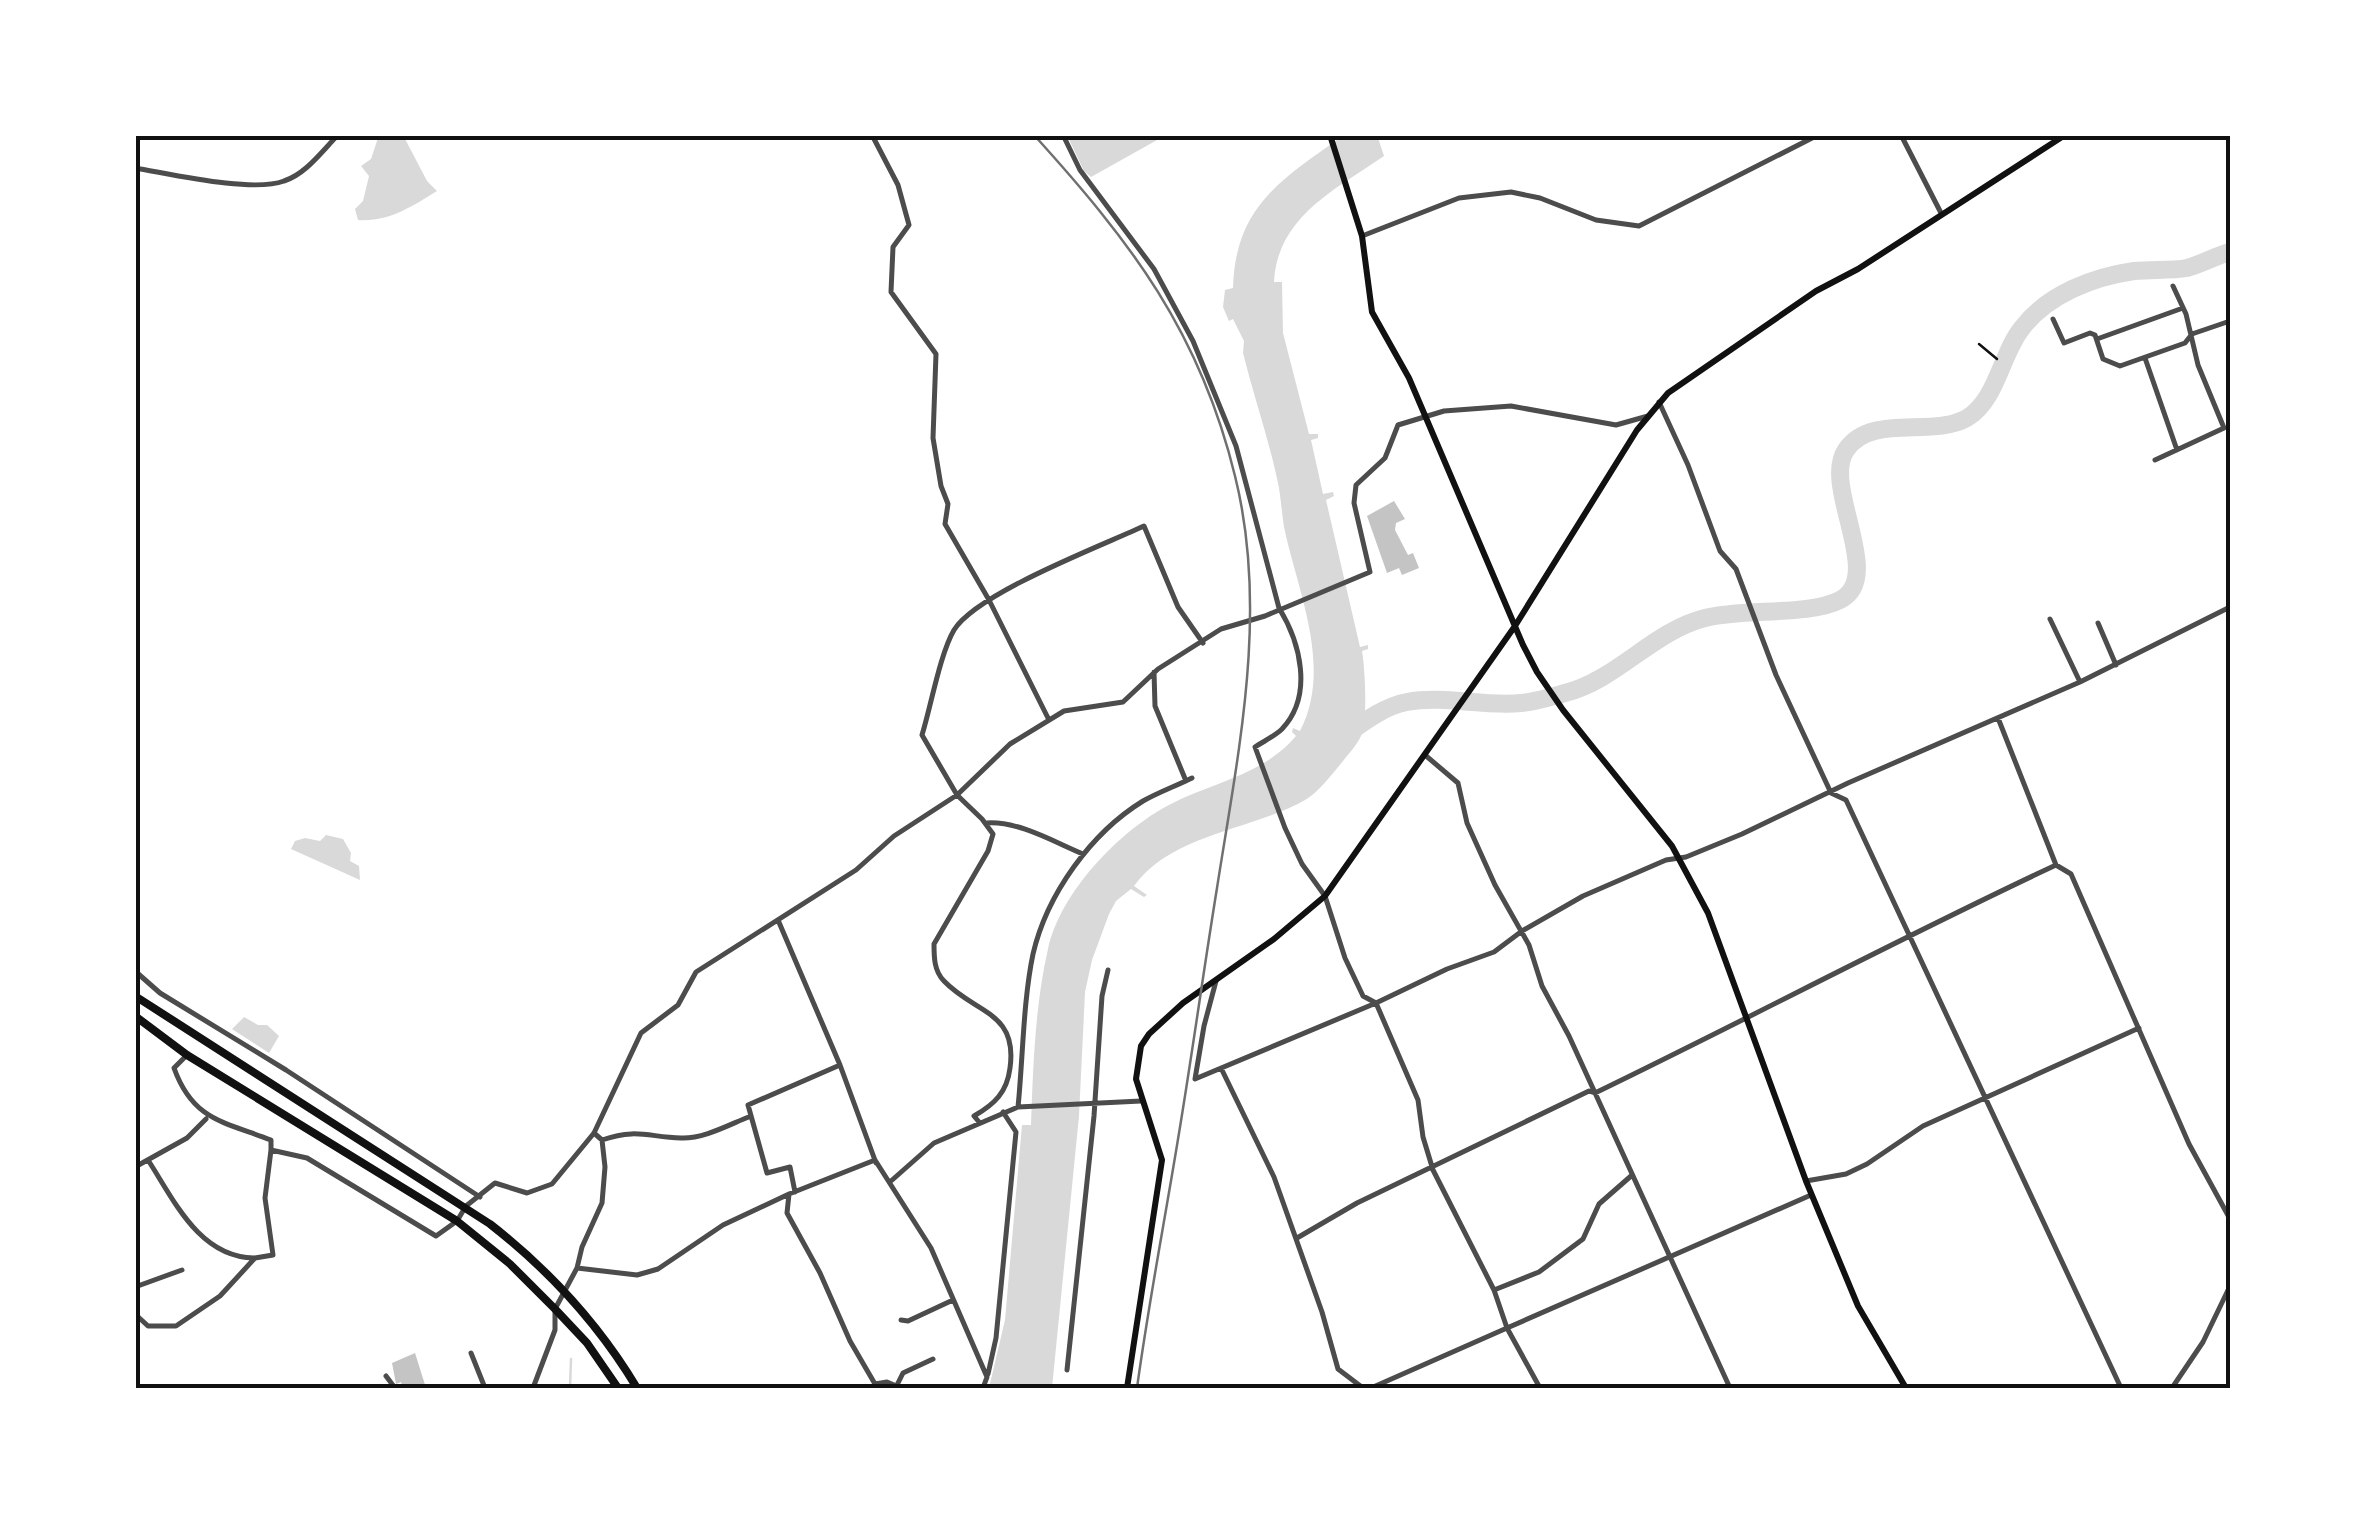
<svg xmlns="http://www.w3.org/2000/svg" width="2365" height="1523" viewBox="0 0 2365 1523" font-family="'DM Sans',sans-serif">
  <style>
    .water { fill: #d9d9d9 }
    .lines { fill: none; stroke-linecap: round; stroke-linejoin: round }
    .stream { stroke: #d9d9d9; stroke-width: 2.5 }
    .river { stroke: #d9d9d9; stroke-width: 18 }
    .building { fill: #c4c4c4 }
    .path { stroke: #111; stroke-width: 2.5 }
    .minor { stroke: #4c4c4c; stroke-width: 5 }
    .tertiary { stroke: #4c4c4c; stroke-width: 5 }
    .secondary { stroke: #111; stroke-width: 6 }
    .primary { stroke: #111; stroke-width: 8 }
    .rail { stroke: #707070; stroke-width: 2.5 }
    .neatline { fill: none; stroke: #111; stroke-width: 4 }
  </style>
  <rect width="100%" height="100%" fill="#fff"/>
  <!-- water -->
  <path class="water" d="M379,135H403L427,181L437,191C411,207 389,222 358,220L355,209L363,201L369,176L361,166L371,159Z
    M1067,135H1166L1091,177L1084,171Z
    M1344,135H1377L1384,156C1336,189 1277,217 1274,282H1282L1283,333L1309,434H1318V438L1311,440L1323,494L1333,492L1334,496L1326,500L1360,647L1368,645V649L1362,651C1365,668 1368,722 1361,736C1357,745 1349,753 1343,761C1332,774 1320,791 1305,800C1251,831 1173,833 1134,886L1147,895L1144,897L1131,889L1116,901L1109,914L1092,960L1085,992L1079,1116L1052,1388H989L1005,1320L1022,1125H1031C1033,1068 1035,1005 1048,949C1060,893 1119,831 1169,805C1212,782 1262,776 1296,736L1292,732L1293,728L1300,731C1333,667 1298,593 1284,527C1282,514 1281,501 1279,488C1270,442 1254,398 1243,353L1244,341L1233,319L1229,321L1223,307L1225,290L1233,288C1235,205 1284,178 1344,135Z
    M326,835L343,839L351,853L350,861L359,866L360,880L291,849L295,841L305,838L320,841Z
    M244,1017L258,1025H267L279,1036L269,1053L232,1029Z"/>
  <g class="lines">
    <!-- stream -->
    <path class="stream" d="M570,1388L571,1359"/>
    <!-- river -->
    <path class="river" d="M1347,734C1365,721 1385,706 1407,702C1444,695 1484,707 1521,703C1535,702 1551,697 1565,693C1617,680 1653,631 1705,618C1743,608 1809,616 1840,600C1886,577 1821,486 1846,450C1871,413 1932,438 1967,418C1997,400 2001,354 2022,328C2048,294 2093,277 2134,271C2151,269 2170,271 2187,268C2202,264 2215,256 2230,252"/>
  </g>
  <!-- building -->
  <path class="building" d="M1394,501L1405,519L1396,523L1395,530L1408,555L1413,553L1419,568L1402,575L1399,568L1387,573L1367,516Z
    M415,1353L426,1388H403L401,1382L396,1384L392,1363Z"/>
  <g class="lines">
    <!-- path -->
    <path class="path" d="M1979,344L1997,359"/>
    <!-- minor -->
    <path class="minor" d="M872,135L898,185L909,225L893,247L891,292L936,354L933,438L941,486L948,504L945,524L989,600L1048,718
      M1063,135L1080,170L1154,269L1193,341L1236,446L1279,608C1300,642 1314,695 1282,729C1275,736 1264,741 1255,747L1285,828L1302,864L1325,896L1345,958L1363,996L1376,1003L1418,1100L1423,1137L1433,1170L1494,1290L1507,1328
      M1901,135L1941,213
      M135,168C171,174 252,193 284,181C306,174 322,151 338,135
      M1362,236L1459,198L1511,192L1540,198L1596,220L1639,226L1818,135
      M2053,319L2064,343L2090,333L2095,335L2103,359L2120,366L2185,343L2192,334L2230,321
      M2097,339L2183,308
      M2145,358L2177,450
      M1659,402L1688,465L1720,551L1736,569L1776,675L1831,793L1846,800L2121,1388
      M2155,460L2224,428L2198,365L2186,314L2173,286
      M2050,619L2080,682
      M2098,623L2116,665
      M1154,672L1155,706L1186,781
      M1998,718L2056,865L2071,874L2189,1144L2230,1219
      M1425,755L1458,783L1467,823L1495,885L1529,945L1542,986L1569,1036L1730,1388
      M987,823C1019,821 1054,842 1083,854
      M778,920L840,1065L876,1163
      M135,971L160,993L286,1070L480,1197
      M1216,981L1204,1026L1195,1079L1376,1003L1447,969L1494,952L1522,931L1583,896L1666,860L1686,857L1742,834L1848,783L2080,682L2230,607
      M187,1055L174,1068C193,1121 225,1122 271,1140V1150L307,1158L436,1236L457,1221L466,1206L495,1183L527,1193L552,1184L594,1133L641,1033L678,1005L696,972L856,870L894,836L957,795L1010,744L1064,711L1123,702L1158,669L1221,629L1265,616L1370,572L1354,503L1356,485L1385,458L1398,425L1444,411L1511,406L1616,425L1648,416
      M1221,1068L1274,1177L1322,1312L1338,1369L1363,1388
      M1018,1107C1023,1058 1023,1002 1033,954C1047,894 1091,833 1143,801C1159,792 1176,786 1192,778
      M979,1122L974,1116C995,1104 1007,1092 1010,1068C1018,1011 974,1013 944,981C934,971 934,957 934,944L988,851L993,834L982,819L957,795L922,735C931,706 940,654 954,630C977,593 1101,546 1144,526L1178,607L1203,643
      M602,1140C637,1128 648,1137 681,1138C704,1139 730,1124 751,1116
      M148,1160C174,1200 199,1257 254,1258
      M135,1167L187,1138L206,1119
      M891,1181L934,1143L1018,1107L1141,1101
      M1806,1181L1846,1174L1867,1164L1923,1126L2139,1028
      M795,1192L790,1167L767,1173L748,1105L840,1065
      M789,1194L787,1213L820,1273L850,1341L875,1384L887,1382L901,1388
      M1297,1238L1357,1203L1589,1091L1595,1093C1750,1018 1900,938 2056,865
      M577,1268L637,1275L658,1269L723,1225L789,1194L875,1160L931,1248L987,1377L983,1388
      M135,1287L182,1270
      M1494,1290L1539,1272L1583,1239L1599,1204L1631,1176
      M135,1314L148,1326H176L220,1296L255,1258L273,1255L265,1198L271,1150
      M901,1320L908,1321L953,1300
      M471,1353L485,1388
      M1067,1370L1094,1116L1102,996L1108,970
      M988,1374L996,1338L1016,1132L1003,1112
      M386,1376L395,1388
      M897,1385L903,1373L933,1359
      M533,1388L555,1330V1309L577,1268L582,1247L602,1203L605,1167L602,1140L594,1133
      M2172,1388L2203,1342L2230,1286"/>
    <!-- tertiary -->
    <path class="tertiary" d="M1507,1328L1811,1195
      M1371,1388L1507,1328L1540,1388"/>
    <!-- secondary -->
    <path class="secondary" d="M1330,135L1362,236L1372,312L1409,378L1523,645L1537,672L1563,710L1672,846L1708,913L1806,1181L1858,1306L1906,1388
      M1127,1388L1162,1160L1136,1079L1141,1046L1149,1034L1183,1003L1274,939L1325,896L1515,626L1637,430L1668,393L1816,291L1858,269L2065,135"/>
    <!-- primary -->
    <path class="primary" d="M135,996L490,1224C549,1270 598,1323 637,1388
      M135,1016L187,1055L457,1221L510,1264L555,1309L587,1343L618,1388"/>
    <!-- rail -->
    <path class="rail" d="M1034,135C1131,242 1200,332 1235,476C1269,612 1238,753 1217,888C1204,968 1193,1048 1180,1127C1166,1214 1149,1300 1137,1388"/>
  </g>
  <!-- border -->
  <rect width="2365" height="1523" fill="none" stroke="#ffffff" stroke-width="275"/>
  <rect x="138" y="138" width="2090" height="1248" class="neatline"/>
</svg>
